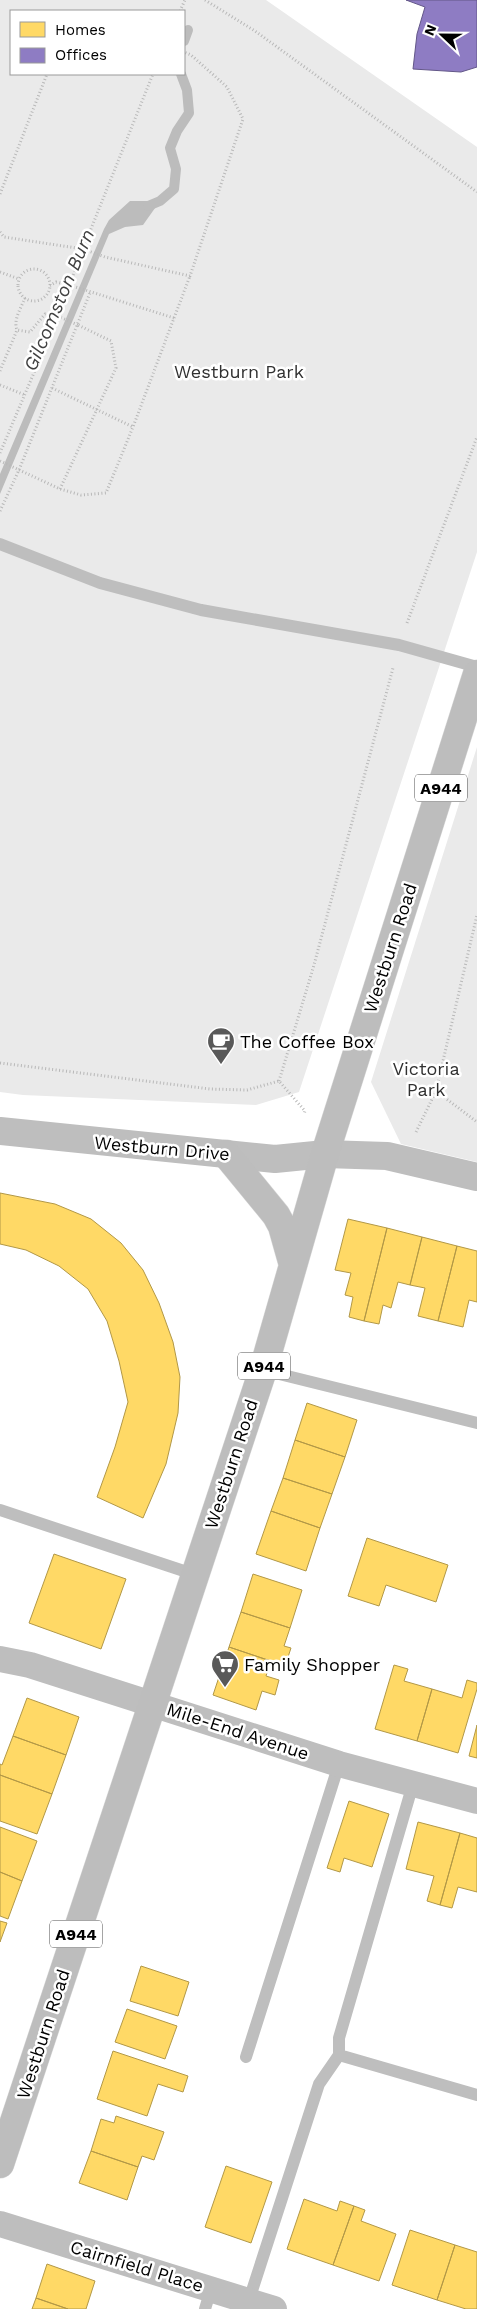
<svg xmlns="http://www.w3.org/2000/svg" width="477" height="2309" viewBox="0 0 477 2309" font-family="'Work Sans',sans-serif">
  <style>
    .green { fill: #eaeaea; fill-rule: evenodd }
    .water { fill: #bcbcbc }
    .homes { fill: #ffd966; stroke: #b29847 }
    .offices { fill: #8e7cc3; stroke: #635788 }
    .lines { fill: none; stroke-linecap: round; stroke-linejoin: round }
    .stream { stroke: #bcbcbc; stroke-width: 10 }
    .primary-casing { stroke: #dbdbdb; stroke-width: 29 }
    .path { stroke: #b8b8b8; stroke-width: 3; stroke-dasharray: 1 2.5; stroke-linecap: butt }
    .service { stroke: #bebebe; stroke-width: 12 }
    .minor { stroke: #bebebe; stroke-width: 26 }
    .tertiary { stroke: #bebebe; stroke-width: 28 }
    .primary { stroke: #bdbdbd; stroke-width: 28 }
    .path-bridge { stroke: #b8b8b8; stroke-width: 3; stroke-dasharray: 1 2.5; stroke-linecap: butt }
    .labels { text-anchor: middle; dominant-baseline: central; stroke-width: 5; stroke-linejoin: round; paint-order: stroke }
    .shield { fill: #fff; stroke: #4c4c4c; stroke-width: 1 }
    .shield-label { font-size: 16px; font-weight: bold; fill: #000 }
    .park-label { font-size: 18px; fill: #303030; stroke: #fff }
    .street-label { font-size: 18px; fill: #000; stroke: #fff }
    .poi-label { font-size: 18px; fill: #000; stroke: #fff; text-anchor: start }
    .water-label { font-size: 19px; font-style: italic; fill: #414141; stroke: #fff }
  </style>
  <rect width="100%" height="100%" fill="#fff"/>
  <!-- green -->
  <path class="green" d="M0,0H266L477,147V552L299,1092L256,1105L23,1095L0,1092ZM11,11H184V74H11Z
    M477,747V1162L401,1144L371,1082Z"/>
  <!-- water -->
  <path class="water" d="M130,201H160L143,225L125,227L109,234L0,494V474L104,229L109,220Z"/>
  <!-- homes -->
  <path class="homes" d="M0,1193L55,1204L91,1219L121,1243L143,1270L159,1303L173,1342L180,1377L178,1413L166,1464L143,1518L97,1497L115,1447L128,1402L119,1361L107,1321L88,1289L59,1266L26,1250L0,1244Z
    M348,1219L387,1228L364,1321L349,1317L353,1297L345,1295L351,1273L335,1270Z
    M387,1228L422,1237L410,1285L398,1282L391,1308L383,1305L379,1324L364,1321Z
    M422,1237L457,1246L438,1321L418,1316L425,1288L410,1285Z
    M457,1246L477,1251V1302L469,1300L463,1327L438,1321Z
    M307,1403L357,1420L345,1457L295,1440Z
    M295,1440L345,1457L332,1494L283,1478Z
    M283,1478L332,1494L320,1528L271,1511Z
    M271,1511L320,1528L306,1571L256,1554Z
    M367,1538L448,1565L436,1602L386,1585L379,1606L348,1596Z
    M54,1554L126,1579L101,1649L29,1623Z
    M253,1574L302,1590L290,1628L241,1612Z
    M241,1612L290,1628L284,1646L291,1648L285,1666L229,1647Z
    M229,1647L271,1661L266,1676L279,1680L275,1695L262,1691L256,1710L213,1695Z
    M394,1665L408,1669L404,1681L432,1689L417,1741L375,1729Z
    M467,1680L477,1683V1689L458,1753L417,1741L432,1689L462,1698Z
    M27,1698L79,1717L66,1755L13,1736Z
    M477,1725V1758L469,1756Z
    M13,1736L66,1755L52,1794L0,1775V1764L2,1765Z
    M0,1775L52,1794L37,1834L0,1821Z
    M349,1801L389,1814L372,1867L344,1858L340,1872L327,1868Z
    M418,1822L460,1833L440,1905L427,1901L434,1876L406,1869Z
    M0,1827L37,1841L22,1881L0,1872Z
    M460,1833L477,1838V1892L458,1887L452,1908L440,1905Z
    M0,1872L22,1881L8,1919L0,1916Z
    M0,1921L7,1923L0,1942Z
    M141,1966L189,1982L178,2016L130,2001Z
    M127,2009L177,2026L165,2059L115,2042Z
    M113,2051L188,2076L183,2092L158,2084L147,2116L97,2099Z
    M116,2116L164,2132L154,2160L142,2156L138,2167L91,2151L101,2119L114,2123Z
    M91,2151L138,2167L127,2200L79,2183Z
    M226,2166L272,2182L251,2243L205,2227Z
    M304,2199L337,2211L340,2201L354,2206L333,2265L287,2249Z
    M354,2206L365,2210L361,2221L396,2234L379,2281L333,2265Z
    M410,2230L455,2245L437,2300L392,2285Z
    M455,2245L477,2252V2309H466L437,2300Z
    M47,2264L95,2281L86,2309H68L36,2298Z
    M36,2298L68,2309H32Z"/>
  <!-- offices -->
  <path class="offices" d="M406,0H477V67L461,72L413,69L417,34L425,7Z"/>
  <g class="lines">
    <!-- stream -->
    <path class="stream" d="M184,41L188,30
      M148,206L160,201L174,189L176,169L170,148L177,131L189,113L187,90L181,74"/>
    <!-- primary casing -->
    <g class="primary-casing">
      <path id="primary" d="M226,1154L276,1215L282,1226L293,1265
        M0,2164L263,1370L325,1154L477,674"/>
    </g>
    <!-- path -->
    <path class="path" d="M205,0L255,31L477,192
      M180,11L185,0
      M0,194L47,74
      M0,232L4,237L83,249L105,257L190,276L243,119L227,87L191,55L184,52
      M18 285a16 16 0 1 1 32 0a16 16 0 1 1-32 0Z
      M0,272L19,279
      M25,298C21,308 13,320 17,330L30,332L45,314L58,316
      M174,318L190,276
      M0,371L17,330
      M0,385L25,395
      M52,388L133,427
      M0,453L58,316L83,249L153,74
      M0,461L60,489L81,495L106,493L133,427L174,318L69,285L56,282L49,286
      M60,489L116,368L111,341L78,325
      M0,511L19,470L90,293
      M407,623L477,437
      M0,1063L210,1089L247,1090L279,1081L305,1111L304,1114
      M279,1081L314,965L393,668
      M436,1091L477,915
      M416,1132L436,1091L477,1122"/>
    <!-- service -->
    <path class="service" d="M0,544L100,583L201,610L399,645L477,667
      M263,1370L477,1423
      M0,1510L196,1575
      M339,2055L477,2095
      M246,2057L339,1764
      M249,2300L319,2084L339,2055V2038L413,1784
      M205,2309L211,2289"/>
    <!-- minor -->
    <path class="minor" d="M0,1659L30,1665L339,1764L477,1801
      M0,2224L274,2309"/>
    <!-- tertiary -->
    <path class="tertiary" d="M0,1131L275,1159L325,1154L387,1156L477,1177"/>
    <!-- primary -->
    <use href="#primary" class="primary"/>
    <!-- path-bridge -->
    <path class="path-bridge" d="M58,316L53,314L78,325"/>
  </g>
  <!-- icons -->
  <defs>
    <g id="cafe-pin" transform="scale(1.4375)"><path d="M0 17L-7.5 6A9.5 9.5 0 1 1 7.5 6Z" fill="#595959" stroke="#fff"/><path d="M-5.5-4.5H6V0H3Q3 3.5 0 3.5H-2.5Q-5.5 3.5-5.5 0ZM3-3.2v2h1.7v-2ZM-6 4.5H4V6H-6Z" fill="#fff"/></g>
    <g id="supermarket-pin" transform="scale(1.4375)"><path d="M0 17L-7.5 6A9.5 9.5 0 1 1 7.5 6Z" fill="#595959" stroke="#fff"/><path d="M-6-5.5h2.5l.6 2H6L4.5 2H-2.5L-4.4-4H-6ZM-1.5 3.2a1.3 1.3 0 1 0 .1 0ZM3 3.2a1.3 1.3 0 1 0 .1 0Z" fill="#fff"/></g>
  </defs>
  <g fill-rule="evenodd">
    <use href="#cafe-pin" x="221" y="1041"/>
    <use href="#supermarket-pin" x="225" y="1664"/>
  </g>
  <g class="labels">
    <!-- shield labels -->
    <g class="shield">
      <rect x="415" y="774.5" width="52" height="27" rx="4"/>
      <rect x="238" y="1352.5" width="52" height="27" rx="4"/>
      <rect x="50" y="1920.5" width="52" height="27" rx="4"/>
    </g>
    <g class="shield-label">
      <text x="441" y="788">A944</text>
      <text x="264" y="1366">A944</text>
      <text x="76" y="1934">A944</text>
    </g>
    <!-- park labels -->
    <g class="park-label">
      <text x="239" y="371">Westburn Park</text>
      <text x="426" y="1068">Victoria<tspan x="426" dy="21">Park</tspan></text>
    </g>
    <!-- street labels -->
    <g class="street-label">
      <text transform="translate(390 948) rotate(-72)">Westburn Road</text>
      <text transform="translate(162 1148) rotate(5)">Westburn Drive</text>
      <text transform="translate(231 1464) rotate(-72)">Westburn Road</text>
      <text transform="translate(238 1731) rotate(18)">Mile-End Avenue</text>
      <text transform="translate(43 2034) rotate(-72)">Westburn Road</text>
      <text transform="translate(137 2266) rotate(17)">Cairnfield Place</text>
    </g>
    <!-- poi labels -->
    <g class="poi-label">
      <text x="240" y="1041">The Coffee Box</text>
      <text x="244" y="1664">Family Shopper</text>
    </g>
    <!-- water labels -->
    <g class="water-label">
      <text transform="translate(59 300) rotate(-67)">Gilcomston Burn</text>
    </g>
  </g>
  <!-- legend -->
  <rect x="10" y="10" width="175" height="65" fill="#ffffff" stroke="#999999"/>
  <rect x="20" y="22" width="25" height="15" fill="#ffd966" stroke="#999999"/>
  <text x="55" y="35" font-size="15" fill="#000000">Homes</text>
  <rect x="20" y="48" width="25" height="15" fill="#8e7cc3" stroke="#999999"/>
  <text x="55" y="60" font-size="15" fill="#000000">Offices</text>
  <!-- north arrow -->
  <g transform="translate(442 35) rotate(292)" stroke="#ffffff" stroke-width="4" paint-order="stroke">
  <path d="M0-4L9 19L0 12L-9 19Z" fill="#000000"/>
  <text y="-8" font-size="14" font-weight="bold" text-anchor="middle" fill="#000000">N</text>
  </g>
</svg>
